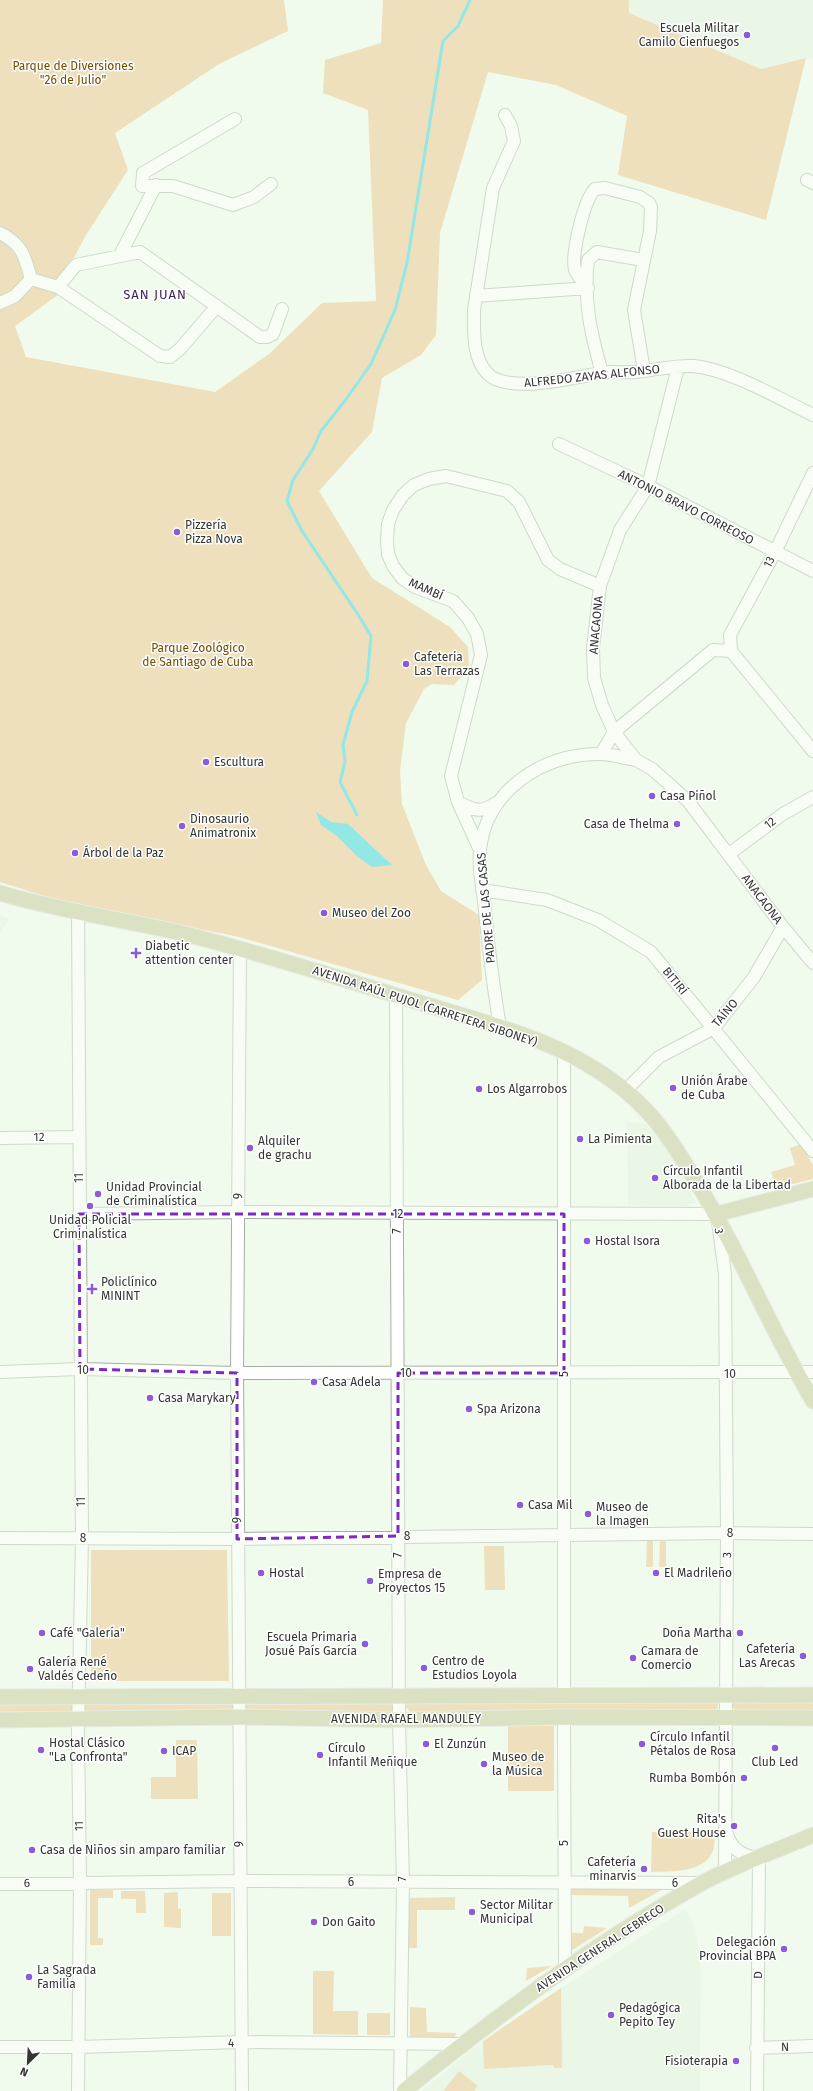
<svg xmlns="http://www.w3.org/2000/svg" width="813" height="2091" viewBox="0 0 813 2091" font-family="'Fira Sans',sans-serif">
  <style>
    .built { fill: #e2f2de }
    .green { fill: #eabf81 }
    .water { fill: #22cfdc }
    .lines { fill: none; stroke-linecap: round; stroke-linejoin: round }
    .stream { stroke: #22cfdc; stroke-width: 3 }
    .minor-casing { stroke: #a4afa2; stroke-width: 14 }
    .major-casing { stroke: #dadbda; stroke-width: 17 }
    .minor { stroke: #fff; stroke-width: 12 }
    .major { stroke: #c2c191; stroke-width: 15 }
    .marked { fill: none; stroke: #7b2cbf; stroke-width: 3; stroke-dasharray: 8 5; stroke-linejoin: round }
    .poi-dot { fill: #8a5cd6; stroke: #fff; stroke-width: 1.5 }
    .labels { text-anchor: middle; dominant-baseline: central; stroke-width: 3; stroke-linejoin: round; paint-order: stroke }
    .poi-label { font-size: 12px; fill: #323631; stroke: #fff; text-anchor: start }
    .park-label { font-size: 12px; fill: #744e01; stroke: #fff }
    .street-label { font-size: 12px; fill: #323631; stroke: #fff }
    .neighbourhood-label { font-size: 13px; letter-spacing: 1px; fill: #39235d; stroke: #fff }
  </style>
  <rect width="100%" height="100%" fill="#f0fbed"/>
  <!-- built -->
  <path class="built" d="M629,0H813V58L761,69L628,13Z
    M0,915L9,919L0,932Z
    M627,1122L645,1123L670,1153L696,1203L684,1206L628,1205Z
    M685,1909L694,1923L701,1966L700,2091H421L483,2041L561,1988Z"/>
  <!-- green -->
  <path class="green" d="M0,0H284L288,31L219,64L115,133L128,170L86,235L61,282L55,280L49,284L62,292L15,326L26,357L215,392L269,354L322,303L376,301L368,110L323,93L325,60L381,43L383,0H629V13L761,69L806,58L766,220L618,175L627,116L556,85L488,72L440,233L436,335L421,355L382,378L372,432L319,491L372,578L450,627L468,647L469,668L454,685L432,684L424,689L406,723L400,770L402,804L426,865L441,891L479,915L482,980L458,1000L239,937L53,899L0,882Z
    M801,1144L813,1165V1179L777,1188L771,1172L795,1165L790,1148Z
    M647,1540H653V1567H646Z
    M660,1541H666V1567H659Z
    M484,1546H504L505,1590H485Z
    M91,1550H227L229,1681H91Z
    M813,1700V1712L735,1710L732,1705L733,1702Z
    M69,1701L74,1704L71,1713L0,1714V1703Z
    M231,1702L233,1706L232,1711L85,1712L84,1706L87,1703Z
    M717,1702L718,1707L715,1711L411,1713L406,1707L407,1703Z
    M392,1703L394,1710L391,1713L246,1711L245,1707L246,1704Z
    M508,1726H554V1791H508Z
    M176,1740H197L198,1799H151V1777H176Z
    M652,1832H715C714,1838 715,1846 713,1851C703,1874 672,1871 651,1872Z
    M667,1887L629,1908L628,1896L571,1895L572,1888Z
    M90,1890H113V1898H98V1938H103V1945H90Z
    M121,1891H145L146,1913H136V1899H121Z
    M178,1892V1908L181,1909V1928L164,1927V1893Z
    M212,1893H231V1936H212Z
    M455,1897V1910H417V1948H408V1898Z
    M584,1926L607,1928L571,1951L572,1933H583Z
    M552,1966L526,1981L527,1968Z
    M313,1971H334L333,2011H358V2035L313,2034Z
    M561,1988L562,2068H554L553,2065L484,2069L483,2041Z
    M410,2007L426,2008L427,2032L456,2033L455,2037L410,2038Z
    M367,2013H390V2035H367Z
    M459,2071L478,2086L474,2091H443Z"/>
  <!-- water -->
  <path class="water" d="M316,812L331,822L348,824L392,865L372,867L357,856L337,836L321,825Z"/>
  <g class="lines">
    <!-- stream -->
    <path class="stream" d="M357,815L340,782L345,762L343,745L352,712L367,681L371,636L359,616L302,531L287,501L293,480L313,449L321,431L344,402L371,364L395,310L407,263L443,41L458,26L470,0"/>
    <!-- minor casing -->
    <g class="minor-casing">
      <path id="minor" d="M505,115L511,126L514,141L493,188L474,310C474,331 472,358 488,374C508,394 574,378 600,373C611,371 624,373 636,372C655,370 675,365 693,366C729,369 780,399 813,415
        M235,119L143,173L142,186H173L233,205L254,197L271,184
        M807,180L813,183
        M0,233C22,244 25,256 31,279
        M120,255L156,185
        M31,279L58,287L160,356L170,357L180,349L217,306
        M58,287L76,265L140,252L260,337H267L273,334L282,309
        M588,288C584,282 577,276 575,270C571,254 584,200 595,189L605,188L640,197L649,203L651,207L650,231L634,310L644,371
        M476,296L588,288
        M0,303L15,296L31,279
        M678,367L648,486L620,530L600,586L593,648L594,678L602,705L614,732L636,760L652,769L688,801L783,927L813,963
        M602,373C591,334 583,300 588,260L597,252L643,260
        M559,444L648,486L813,571
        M731,651L813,751
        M601,754L614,732L713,650L731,651L730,635L775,552L813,473
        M458,802C474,810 480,814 496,803
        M480,850L458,802L451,776L481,655L477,634L468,618L453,601L415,587L402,578L393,566L388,554L387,541L388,524L393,510L403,495L414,485L429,479L446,476L507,491L519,502L548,560L560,569L600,586
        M729,854L783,814L813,797
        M482,890L547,900L598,920L651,952L813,1151
        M240,949L237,1373L242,2091
        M396,995L399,1720L403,1883L400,2091
        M500,1027C493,985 488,944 484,901C482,885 478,867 480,850C486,791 543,753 600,754C612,754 624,758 636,760
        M626,1090L659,1057L714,1028L754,977L783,927
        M0,1138L78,1137
        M79,1214L238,1212L717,1214L725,1274L727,1533L725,1872
        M0,1372L80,1369L237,1373L813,1372
        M0,1538L237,1539L727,1533L813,1534
        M564,1696V1051
        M564,1717L565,1969
        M727,1834C732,1851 743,1855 759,1859L757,2091
        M0,1884L239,1881L702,1883
        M0,2047H78L241,2042L462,2044
        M756,2048L813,2046
        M78,2091L80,1883L78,1730L82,1538L78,912"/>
    </g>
    <!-- major casing -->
    <g class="major-casing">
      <path id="major" d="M0,893C59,911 121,919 181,933C261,953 339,978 418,1002C505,1029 592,1047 654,1119C669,1137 682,1158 694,1178C739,1250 770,1329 813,1401
        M717,1214L813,1189
        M0,1697L813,1695
        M0,1720L239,1717L399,1720L564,1717L813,1718
        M404,2091C498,2015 596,1942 702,1883C737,1864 776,1851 813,1835"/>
    </g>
    <!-- minor -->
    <use href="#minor" class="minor"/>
    <!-- major -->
    <use href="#major" class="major"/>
  </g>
  <!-- marked area -->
  <path d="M0 0H813V2091H0ZM79,1214H564V1373H398V1536L237,1539V1373L80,1369Z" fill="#f0fbed" fill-opacity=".55" fill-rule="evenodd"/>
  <path class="marked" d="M79,1214H564V1373H398V1536L237,1539V1373L80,1369Z"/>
  <!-- markers -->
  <g class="poi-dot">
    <circle cx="747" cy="35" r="4"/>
    <circle cx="177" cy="532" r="4"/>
    <circle cx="406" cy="664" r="4"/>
    <circle cx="206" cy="762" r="4"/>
    <circle cx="652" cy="796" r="4"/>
    <circle cx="677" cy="824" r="4"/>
    <circle cx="182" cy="826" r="4"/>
    <circle cx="75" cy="853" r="4"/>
    <circle cx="324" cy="913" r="4"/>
    <path d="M134 947h4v4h4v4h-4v4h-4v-4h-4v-4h4z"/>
    <circle cx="673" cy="1088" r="4"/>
    <circle cx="479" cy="1089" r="4"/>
    <circle cx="580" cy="1139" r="4"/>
    <circle cx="250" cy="1148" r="4"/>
    <circle cx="655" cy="1178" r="4"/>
    <circle cx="98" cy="1194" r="4"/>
    <circle cx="90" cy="1206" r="4"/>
    <circle cx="587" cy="1241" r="4"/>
    <path d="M90 1283h4v4h4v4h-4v4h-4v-4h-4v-4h4z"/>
    <circle cx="314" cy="1382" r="4"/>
    <circle cx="150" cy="1398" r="4"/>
    <circle cx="469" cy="1409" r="4"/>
    <circle cx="520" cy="1505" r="4"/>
    <circle cx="588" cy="1514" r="4"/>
    <circle cx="261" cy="1573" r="4"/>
    <circle cx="656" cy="1573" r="4"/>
    <circle cx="370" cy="1581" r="4"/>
    <circle cx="42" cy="1633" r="4"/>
    <circle cx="740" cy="1633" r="4"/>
    <circle cx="365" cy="1644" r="4"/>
    <circle cx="803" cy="1656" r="4"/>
    <circle cx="633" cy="1658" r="4"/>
    <circle cx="424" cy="1668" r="4"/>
    <circle cx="30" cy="1669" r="4"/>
    <circle cx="426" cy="1744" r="4"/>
    <circle cx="642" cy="1744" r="4"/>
    <circle cx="775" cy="1748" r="4"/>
    <circle cx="41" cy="1750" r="4"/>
    <circle cx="164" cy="1751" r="4"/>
    <circle cx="320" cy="1755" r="4"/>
    <circle cx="484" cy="1764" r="4"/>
    <circle cx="744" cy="1778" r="4"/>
    <circle cx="734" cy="1826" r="4"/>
    <circle cx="32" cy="1850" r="4"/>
    <circle cx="644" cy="1869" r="4"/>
    <circle cx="472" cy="1912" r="4"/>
    <circle cx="314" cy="1922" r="4"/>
    <circle cx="784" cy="1949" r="4"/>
    <circle cx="29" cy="1977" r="4"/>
    <circle cx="611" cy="2015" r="4"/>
    <circle cx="736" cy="2061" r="4"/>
  </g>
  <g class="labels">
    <!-- poi labels -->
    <g class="poi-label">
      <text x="739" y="28" text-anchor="end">Escuela Militar<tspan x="739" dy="14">Camilo Cienfuegos</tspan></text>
      <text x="185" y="525">Pizzería<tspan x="185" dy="14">Pizza Nova</tspan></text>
      <text x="414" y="657">Cafeteria<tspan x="414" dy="14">Las Terrazas</tspan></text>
      <text x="214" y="762">Escultura</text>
      <text x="660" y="796">Casa Piñol</text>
      <text x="190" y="819">Dinosaurio<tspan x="190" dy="14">Animatronix</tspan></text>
      <text x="669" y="824" text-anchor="end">Casa de Thelma</text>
      <text x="83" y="853">Árbol de la Paz</text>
      <text x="332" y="913">Museo del Zoo</text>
      <text x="145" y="946">Diabetic<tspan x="145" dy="14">attention center</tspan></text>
      <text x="681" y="1081">Unión Árabe<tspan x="681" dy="14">de Cuba</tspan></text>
      <text x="487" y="1089">Los Algarrobos</text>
      <text x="588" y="1139">La Pimienta</text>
      <text x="258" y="1141">Alquiler<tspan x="258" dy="14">de grachu</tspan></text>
      <text x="663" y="1171">Círculo Infantil<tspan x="663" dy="14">Alborada de la Libertad</tspan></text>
      <text x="106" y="1187">Unidad Provincial<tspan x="106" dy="14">de Criminalística</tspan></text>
      <text x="90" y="1220" text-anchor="middle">Unidad Policial<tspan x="90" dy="14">Criminalística</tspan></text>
      <text x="595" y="1241">Hostal Isora</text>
      <text x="101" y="1282">Policlínico<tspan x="101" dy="14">MININT</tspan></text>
      <text x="322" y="1382">Casa Adela</text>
      <text x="158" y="1398">Casa Marykary</text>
      <text x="477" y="1409">Spa Arizona</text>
      <text x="528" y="1505">Casa Mil</text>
      <text x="596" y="1507">Museo de<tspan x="596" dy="14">la Imagen</tspan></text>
      <text x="269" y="1573">Hostal</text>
      <text x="664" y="1573">El Madrileño</text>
      <text x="378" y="1574">Empresa de<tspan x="378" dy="14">Proyectos 15</tspan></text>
      <text x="50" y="1633">Café "Galería"</text>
      <text x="732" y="1633" text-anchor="end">Doña Martha</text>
      <text x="357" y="1637" text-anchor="end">Escuela Primaria<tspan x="357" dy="14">Josué País García</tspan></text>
      <text x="795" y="1649" text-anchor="end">Cafetería<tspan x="795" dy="14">Las Arecas</tspan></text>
      <text x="641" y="1651">Camara de<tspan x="641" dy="14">Comercio</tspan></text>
      <text x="432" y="1661">Centro de<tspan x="432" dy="14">Estudios Loyola</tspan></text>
      <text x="38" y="1662">Galería René<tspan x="38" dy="14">Valdés Cedeño</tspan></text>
      <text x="650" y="1737">Círculo Infantil<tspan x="650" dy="14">Pétalos de Rosa</tspan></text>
      <text x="49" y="1743">Hostal Clásico<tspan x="49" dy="14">"La Confronta"</tspan></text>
      <text x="434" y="1744">El Zunzún</text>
      <text x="328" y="1748">Círculo<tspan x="328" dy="14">Infantil Meñique</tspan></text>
      <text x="172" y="1751">ICAP</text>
      <text x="492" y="1757">Museo de<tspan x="492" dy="14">la Música</tspan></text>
      <text x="775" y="1762" text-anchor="middle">Club Led</text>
      <text x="736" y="1778" text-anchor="end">Rumba Bombón</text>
      <text x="726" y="1819" text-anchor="end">Rita's<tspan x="726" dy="14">Guest House</tspan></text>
      <text x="40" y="1850">Casa de Niños sin amparo familiar</text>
      <text x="636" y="1862" text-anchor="end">Cafetería<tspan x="636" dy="14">minarvis</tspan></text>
      <text x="480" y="1905">Sector Militar<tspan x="480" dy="14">Municipal</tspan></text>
      <text x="322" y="1922">Don Gaito</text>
      <text x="776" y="1942" text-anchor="end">Delegación<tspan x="776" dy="14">Provincial BPA</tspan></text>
      <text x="37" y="1970">La Sagrada<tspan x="37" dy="14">Familia</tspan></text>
      <text x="619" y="2008">Pedagógica<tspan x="619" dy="14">Pepito Tey</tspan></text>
      <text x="728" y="2061" text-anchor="end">Fisioterapia</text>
    </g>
    <!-- park labels -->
    <g class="park-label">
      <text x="73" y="66">Parque de Diversiones<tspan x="73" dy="14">"26 de Julio"</tspan></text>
      <text x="198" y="648">Parque Zoológico<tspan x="198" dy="14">de Santiago de Cuba</tspan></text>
    </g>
    <!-- street labels -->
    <g class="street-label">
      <text transform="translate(592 376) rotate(-6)">ALFREDO ZAYAS ALFONSO</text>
      <text transform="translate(686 507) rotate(27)">ANTONIO BRAVO CORREOSO</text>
      <text transform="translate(769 562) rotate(-62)">13</text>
      <text transform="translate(426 589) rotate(24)">MAMBÍ</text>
      <text transform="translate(596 625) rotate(-85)">ANACAONA</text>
      <text transform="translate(770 823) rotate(-37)">12</text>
      <text transform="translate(762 899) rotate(53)">ANACAONA</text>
      <text transform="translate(486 908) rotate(-95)">PADRE DE LAS CASAS</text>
      <text transform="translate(675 981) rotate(51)">BITIRÍ</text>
      <text transform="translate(425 1006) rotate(18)">AVENIDA RAÚL PUJOL (CARRETERA SIBONEY)</text>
      <text transform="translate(725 1013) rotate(-50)">TAÍNO</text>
      <text transform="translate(39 1137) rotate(-1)">12</text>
      <text transform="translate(79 1178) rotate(-90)">11</text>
      <text transform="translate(238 1196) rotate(-90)">9</text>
      <text x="398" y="1214">12</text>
      <text transform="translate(397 1231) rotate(-90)">7</text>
      <text transform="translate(719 1231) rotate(82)">3</text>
      <text x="83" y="1370">10</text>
      <text x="406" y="1373">10</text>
      <text transform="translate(564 1374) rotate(-90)">5</text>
      <text x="730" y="1374">10</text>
      <text transform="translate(81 1502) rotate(-90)">11</text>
      <text transform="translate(237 1520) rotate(-90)">9</text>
      <text x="730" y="1533">8</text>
      <text x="407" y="1536">8</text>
      <text x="83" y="1538">8</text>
      <text transform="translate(398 1555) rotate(-90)">7</text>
      <text transform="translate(727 1555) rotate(-89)">3</text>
      <text x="406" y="1719">AVENIDA RAFAEL MANDULEY</text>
      <text transform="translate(79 1826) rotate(-91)">11</text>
      <text transform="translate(564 1843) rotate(-90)">5</text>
      <text transform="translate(239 1844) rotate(-90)">9</text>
      <text transform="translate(402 1879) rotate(-91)">7</text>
      <text x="351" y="1882">6</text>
      <text transform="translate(27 1883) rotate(-1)">6</text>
      <text x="675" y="1883">6</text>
      <text transform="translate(600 1948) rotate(-33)">AVENIDA GENERAL CEBRECO</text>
      <text transform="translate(758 1975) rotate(-89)">D</text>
      <text transform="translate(231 2043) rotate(-2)">4</text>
      <text transform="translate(785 2047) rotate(-1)">N</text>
    </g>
    <!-- neighbourhood labels -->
    <g class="neighbourhood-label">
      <text x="155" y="294">SAN JUAN</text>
    </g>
  </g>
  <!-- north arrow -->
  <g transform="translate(28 2063) rotate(204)" stroke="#ffffff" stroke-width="3" paint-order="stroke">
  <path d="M0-3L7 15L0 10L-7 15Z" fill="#323631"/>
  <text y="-6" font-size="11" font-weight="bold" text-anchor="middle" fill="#323631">N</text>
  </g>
</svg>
